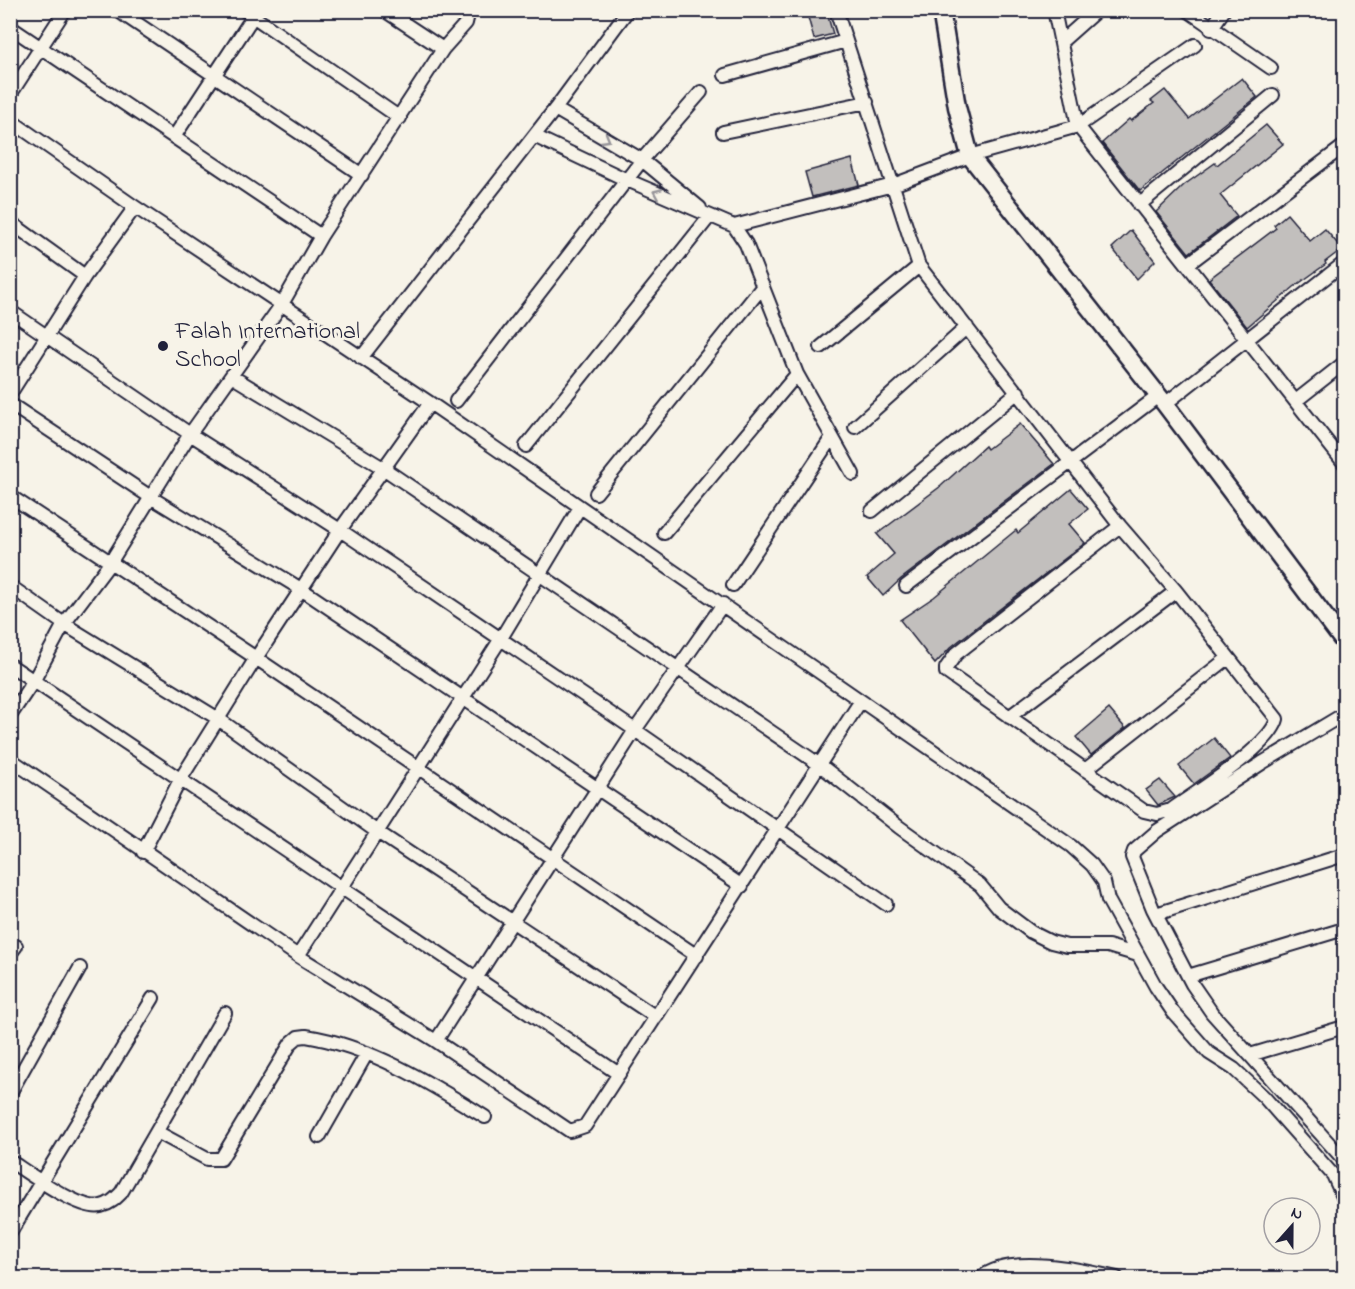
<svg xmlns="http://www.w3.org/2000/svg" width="1355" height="1289" viewBox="0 0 1355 1289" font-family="'Indie Flower',sans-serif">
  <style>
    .building { fill: #c2bfbd; stroke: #22223b; stroke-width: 1.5 }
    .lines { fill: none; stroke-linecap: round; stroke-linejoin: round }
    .minor-casing { stroke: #22223b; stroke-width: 16 }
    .secondary-casing { stroke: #22223b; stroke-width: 21 }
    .minor { stroke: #f7f3e8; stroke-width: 12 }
    .secondary { stroke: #f7f3e8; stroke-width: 16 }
    .oneway { stroke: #97959a }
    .poi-dot { fill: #22223b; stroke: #f7f3e8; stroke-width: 2 }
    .labels { text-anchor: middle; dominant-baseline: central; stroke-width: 6; stroke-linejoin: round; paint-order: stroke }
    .poi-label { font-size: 24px; fill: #22223b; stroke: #f7f3e8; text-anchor: start }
  </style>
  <rect width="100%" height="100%" fill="#f7f3e8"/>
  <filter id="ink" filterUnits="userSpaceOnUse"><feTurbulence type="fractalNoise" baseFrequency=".0167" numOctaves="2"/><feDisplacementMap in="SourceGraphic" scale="12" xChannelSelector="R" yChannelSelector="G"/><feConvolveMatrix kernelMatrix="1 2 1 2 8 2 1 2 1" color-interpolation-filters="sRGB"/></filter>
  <g filter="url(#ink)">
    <!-- building -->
    <path class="building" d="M806,10H826L833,34L814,39Z
      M1242,78L1257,97L1140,191L1102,143L1129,119L1131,121L1154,103L1151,101L1165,90L1189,119Z
      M1266,125L1283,144L1220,195L1237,216L1189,253L1156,212L1184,185L1215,163L1217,165Z
      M852,159L859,185L812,197L805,172Z
      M1287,214L1310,241L1325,229L1342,249L1325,262L1326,264L1294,287L1247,327L1209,279L1276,228L1274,225Z
      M1131,230L1155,261L1137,279L1112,248Z
      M1020,424L1054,464L901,579L883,596L867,577L894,554L877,534L941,486L985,446L987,449Z
      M1071,489L1088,509L1069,524L1085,543L951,647L935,664L900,620L934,597L1016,530L1018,533Z
      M1109,709L1125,728L1091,755L1076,737Z
      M1214,738L1230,758L1194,784L1179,766Z
      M1160,780L1175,797L1158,805L1146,790Z"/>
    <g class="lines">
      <!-- minor casing -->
      <g class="minor-casing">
        <path id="minor" d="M117,10L362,175
          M244,10L400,118
          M384,10L443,49
          M836,10L919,266L1120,526L1176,591L1277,719C1270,747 1196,792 1171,810L1157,814L1144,811L946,672V668L956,654L1120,526
          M1054,10L1078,126L1344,463
          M1187,10L1271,68
          M10,27L321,236
          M1211,29L1224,10
          M1061,42L1097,10
          M725,75L846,41
          M10,95L65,10
          M555,109L642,160L700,208
          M10,120L135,207L430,403L1071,846L1092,865L1104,882L1108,900L1156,987L1173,1012L1209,1053L1234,1069L1264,1097L1333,1175L1344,1199
          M723,132L867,102
          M534,136L627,180L734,226L893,185L970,156L1078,126L1195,45
          M174,137L256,12
          M1139,205L1273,95
          M10,222L85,276
          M734,226L746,244L797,374L853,474
          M1188,264L1344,146
          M10,311L190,434L340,530L635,730L723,604
          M821,347L919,266
          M361,358L555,109L628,10
          M233,377L383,468L820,765L899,827L980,885L999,908L1031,932L1051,942L1067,946H1108L1138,955
          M10,394L85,276L135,207
          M1297,400L1344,363
          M456,401L642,160L701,92
          M10,404L152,498L301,589L742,886
          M1165,404L1344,263
          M855,427L967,327
          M526,446L710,216
          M596,493L763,286
          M10,496L256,658L340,530L430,403
          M872,511L1018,392
          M664,533L797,374
          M733,585L832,437
          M10,586L64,624L217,718L376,831L656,1017
          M906,586L1157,397
          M10,665L619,1074
          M1344,714L1262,763L1157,831L1134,851L1132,857L1153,909L1192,984L1212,1013L1344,1160
          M10,716L34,680L64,624L110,563L190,434L282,304L321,236L443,49L466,23L469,10
          M1009,717L1176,591
          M10,759L298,956L436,1041L570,1131L585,1126L860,702
          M1085,770L1228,658
          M143,852L180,780L256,658L697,956
          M1156,914L1344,855
          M10,954L16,946
          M298,956L500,640L580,507
          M1188,976L1344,929
          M436,1041L635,730L886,904
          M1250,1055L1344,1027
          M10,1093L80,968
          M157,1132L207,1159H221L291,1043L298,1037L306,1036C370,1046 430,1083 485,1117
          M319,1137L367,1053
          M10,1161C30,1174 80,1211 101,1206C110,1204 115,1199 121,1193L225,1013
          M10,1233L153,998
          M981,1278C1009,1253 1084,1270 1117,1278"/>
      </g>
      <!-- secondary casing -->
      <g class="secondary-casing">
        <path id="secondary" d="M941,10L957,107L970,156L1165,404L1344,642"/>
      </g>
      <!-- minor -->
      <use href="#minor" class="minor"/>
      <!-- secondary -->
      <use href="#secondary" class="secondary"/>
    </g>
    <!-- one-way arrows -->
    <defs><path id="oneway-chevron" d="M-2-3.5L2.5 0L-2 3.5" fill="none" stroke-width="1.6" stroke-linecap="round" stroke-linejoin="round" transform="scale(1.5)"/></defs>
    <g class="oneway">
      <use href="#oneway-chevron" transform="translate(606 139) rotate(30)"/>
      <use href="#oneway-chevron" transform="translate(657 193) rotate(-157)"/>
    </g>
  </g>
  <!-- markers -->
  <circle class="poi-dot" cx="163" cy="346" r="6"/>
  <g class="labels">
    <!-- poi labels -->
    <g class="poi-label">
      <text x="175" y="332">Falah International<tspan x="175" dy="28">School</tspan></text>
    </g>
  </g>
  <!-- margin -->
  <rect width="1355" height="1289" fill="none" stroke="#f7f3e8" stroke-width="36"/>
  <rect x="18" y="18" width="1319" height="1253" fill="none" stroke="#22223b" stroke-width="2" filter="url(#ink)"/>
  <!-- north arrow -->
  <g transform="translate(1292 1226) rotate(21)"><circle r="28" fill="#f7f3e8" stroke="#a29fa3" stroke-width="1.5"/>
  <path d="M0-4.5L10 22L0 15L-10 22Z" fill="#22223b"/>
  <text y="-9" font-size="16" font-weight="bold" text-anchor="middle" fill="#22223b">N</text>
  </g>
</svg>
